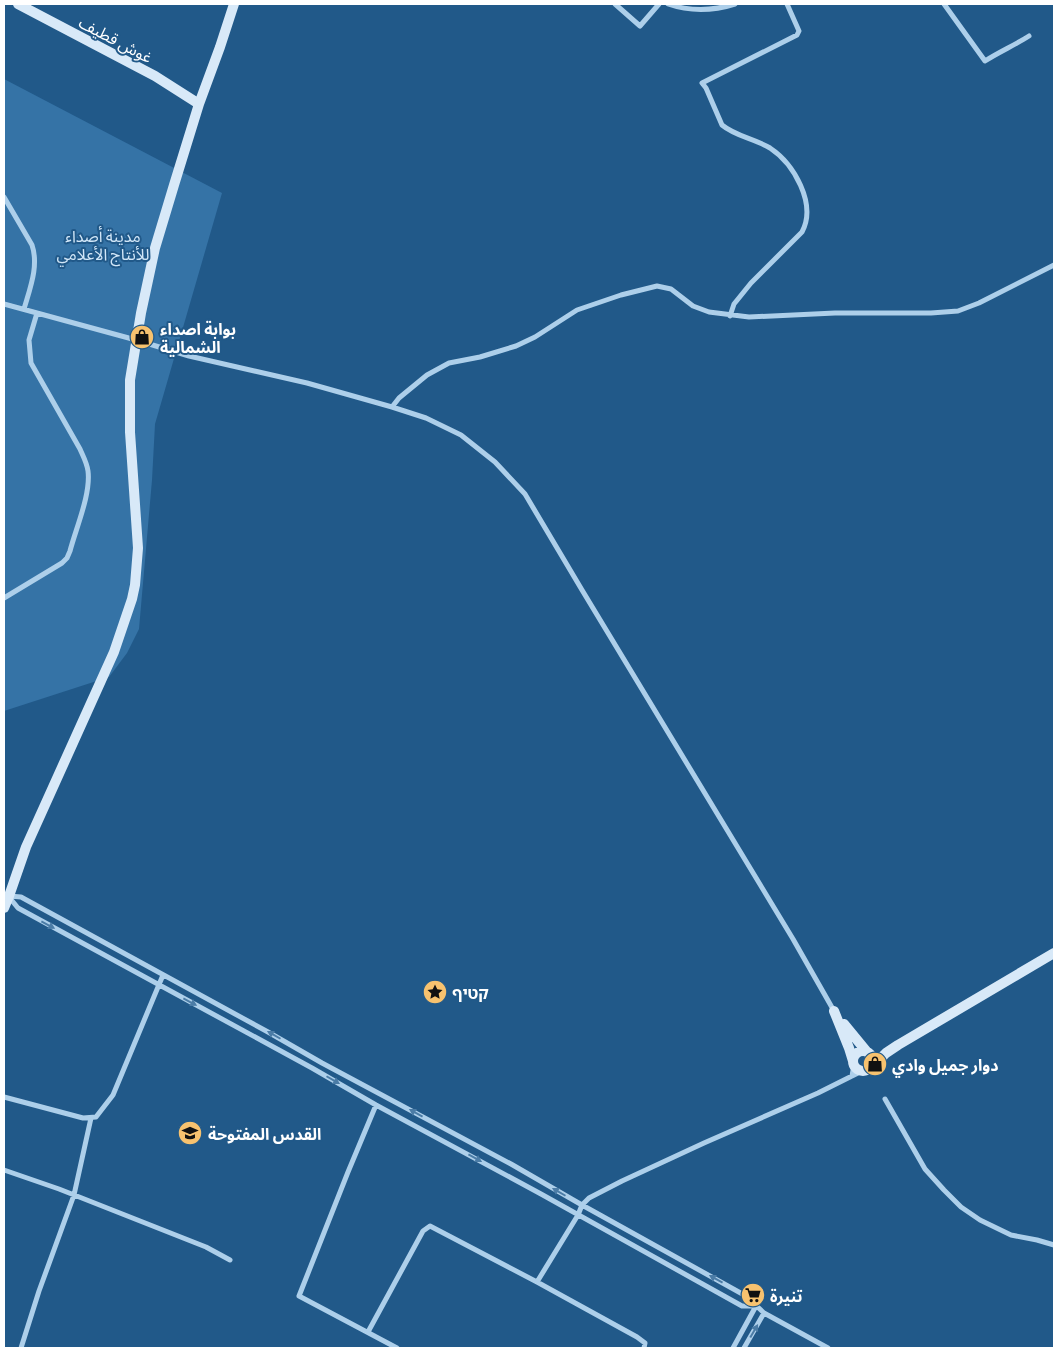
<svg xmlns="http://www.w3.org/2000/svg" width="1058" height="1352" viewBox="0 0 1058 1352" font-family="Barlow,'Noto Sans Arabic','Noto Sans Hebrew',sans-serif">
  <style>
    .green { fill: #3573a6 }
    .lines { fill: none; stroke-linecap: round; stroke-linejoin: round }
    .street { stroke: #adcfea; stroke-width: 5 }
    .secondary { stroke: #d8e9f8; stroke-width: 10 }
    .oneway { fill: #4b7ca6 }
    .labels { text-anchor: middle; dominant-baseline: central; stroke-width: 4; stroke-linejoin: round; paint-order: stroke }
    .street-label { font-size: 16px; fill: #fff; stroke: #215989 }
    .park-label { font-size: 16px; fill: #d2e7f8; stroke: #215989 }
    .poi-label { font-size: 16px; font-weight: bold; fill: #fff; stroke: #215989; text-anchor: start }
  </style>
  <rect width="100%" height="100%" fill="#215989"/>
  <!-- green -->
  <path class="green" d="M4,79L222,193L155,424L152,480L139,629L127,653L109,677L4,711Z"/>
  <g class="lines">
    <!-- street -->
    <path class="street" d="M615,4L640,26L659,4
      M668,4C691,12 713,11 735,4
      M944,4L985,61C999,52 1015,45 1029,36
      M4,197L32,245C39,266 30,288 24,309
      M4,304L136,340L189,356L307,383L392,407L426,418L461,435L495,462L525,494L582,590L793,939L834,1011
      M730,316L734,304L751,283L802,232C817,204 794,164 770,148C755,139 735,136 722,125L706,88L702,83L797,35L799,31L787,4
      M392,407L399,398L427,375L449,363L480,357L516,346L535,337L577,310L621,295L657,286L671,289L693,306L709,312L749,317L835,313H931L958,311L979,303L1054,265
      M4,598L62,563L67,558L70,551C76,528 91,494 88,471C87,463 83,456 80,449L31,363L29,340L37,313
      M4,894L9,896L21,897L268,1032L322,1063L511,1164L582,1205L746,1296L764,1313L828,1348
      M9,897L18,908L312,1068L376,1105L541,1194L742,1306H756
      M852,1076L854,1065
      M4,1097L83,1118L96,1117L113,1095L163,975
      M885,1099L925,1169L944,1190L961,1207L980,1220L1011,1235L1037,1240L1054,1245
      M376,1105L348,1172L299,1296L397,1348
      M4,1170L59,1189L206,1247L230,1260
      M537,1282L578,1215L582,1205L589,1198L622,1181L704,1143L818,1093L862,1071
      M368,1332L423,1231L430,1226L537,1282L637,1337L645,1343L644,1348
      M21,1348L39,1291L74,1195L91,1118
      M733,1348L756,1306
      M744,1348L764,1313"/>
    <!-- secondary -->
    <path class="secondary" d="M18,4L155,76L199,104
      M4,908L9,896L26,847L114,652L132,599L135,585L138,548L130,432V380L141,313L155,248L174,185L199,104L220,47L234,4
      M834,1011L849,1048L853,1061
      M844,1024L867,1052
      M853 1061a10 10 0 1 1 20 0a10 10 0 1 1-20 0Z
      M872,1067L886,1053L898,1045L1054,953"/>
  </g>
  <!-- one-way arrows -->
  <defs><path id="oneway-solid" d="M-6-.8H1V-3.2L6.5 0L1 3.2V.8H-6Z" transform="scale(1.25)"/></defs>
  <g class="oneway">
    <use href="#oneway-solid" transform="translate(48 925) rotate(28)"/>
    <use href="#oneway-solid" transform="translate(190 1002) rotate(28)"/>
    <use href="#oneway-solid" transform="translate(274 1035) rotate(-150)"/>
    <use href="#oneway-solid" transform="translate(333 1080) rotate(30)"/>
    <use href="#oneway-solid" transform="translate(416 1113) rotate(-151)"/>
    <use href="#oneway-solid" transform="translate(475 1158) rotate(29)"/>
    <use href="#oneway-solid" transform="translate(559 1192) rotate(-150)"/>
    <use href="#oneway-solid" transform="translate(716 1279) rotate(-151)"/>
    <use href="#oneway-solid" transform="translate(754 1331) rotate(-60)"/>
  </g>
  <!-- icons -->
  <defs>
    <g id="shop-disc" transform="scale(1.25)"><circle r="9.5" fill="#f7c26f" stroke="#215989"/><path d="M-5-2.5h2.3a2.7 3.5 0 0 1 5.4 0H5L5.5 6h-11ZM-1.5-2.5h3a1.5 2.3 0 0 0-3 0Z" fill="#111"/></g>
    <g id="sight-disc" transform="scale(1.25)"><circle r="9.5" fill="#f7c26f" stroke="#215989"/><path d="M0-6L1.8-2.2L6-1.7L2.9 1.2L3.7 5.4L0 3.3L-3.7 5.4L-2.9 1.2L-6-1.7L-1.8-2.2Z" fill="#111"/></g>
    <g id="school-disc" transform="scale(1.25)"><circle r="9.5" fill="#f7c26f" stroke="#215989"/><path d="M0-5L7-2L0 1L-7-2ZM-4 1L0 2.5L4 1V4Q0 6-4 4Z" fill="#111"/></g>
    <g id="supermarket-disc" transform="scale(1.25)"><circle r="9.5" fill="#f7c26f" stroke="#215989"/><path d="M-6-5.5h2.5l.6 2H6L4.5 2H-2.5L-4.4-4H-6ZM-1.5 3.2a1.3 1.3 0 1 0 .1 0ZM3 3.2a1.3 1.3 0 1 0 .1 0Z" fill="#111"/></g>
  </defs>
  <g fill-rule="evenodd">
    <use href="#shop-disc" x="142" y="337"/>
    <use href="#sight-disc" x="435" y="992"/>
    <use href="#shop-disc" x="875" y="1064"/>
    <use href="#school-disc" x="190" y="1133"/>
    <use href="#supermarket-disc" x="753" y="1295"/>
  </g>
  <g class="labels">
    <!-- street labels -->
    <g class="street-label">
      <text transform="translate(116 39) rotate(28)">غوش قطيف</text>
    </g>
    <!-- park labels -->
    <g class="park-label">
      <text x="103" y="235">مدينة أصداء<tspan x="103" dy="18">للأنتاج الأعلامي</tspan></text>
    </g>
    <!-- poi labels -->
    <g class="poi-label">
      <text x="160" y="328">بوابة اصداء<tspan x="160" dy="18">الشمالية</tspan></text>
      <text x="452" y="992">קטיף</text>
      <text x="892" y="1064">دوار جميل وادي</text>
      <text x="208" y="1133">القدس المفتوحة</text>
      <text x="770" y="1295">تنيرة</text>
    </g>
  </g>
  <!-- border -->
  <rect width="1058" height="1352" fill="none" stroke="#ffffff" stroke-width="10"/>
</svg>
